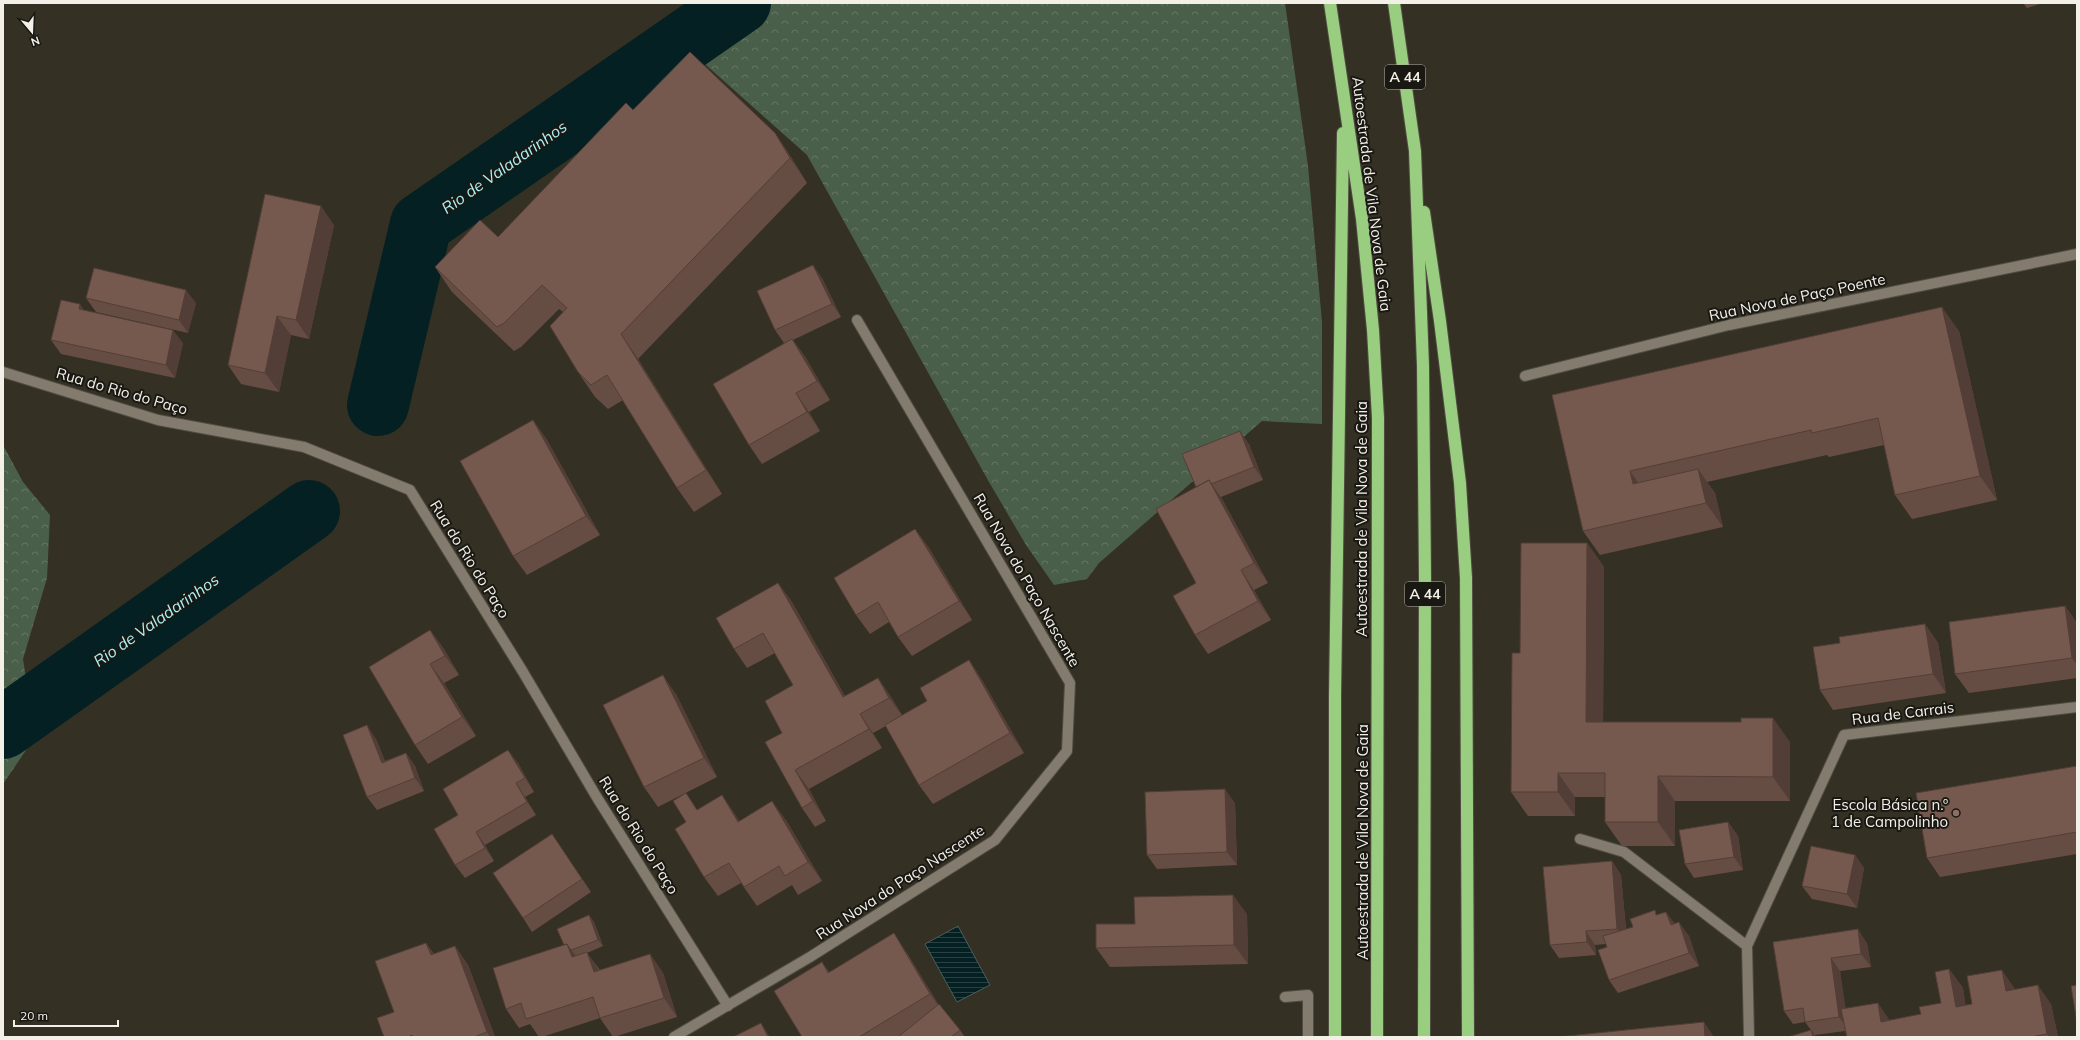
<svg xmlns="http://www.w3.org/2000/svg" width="2080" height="1040" viewBox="0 0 2080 1040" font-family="Mulish,sans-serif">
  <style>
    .forest { fill: url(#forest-crowns) }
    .water { fill: url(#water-rules); stroke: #4c5e5d }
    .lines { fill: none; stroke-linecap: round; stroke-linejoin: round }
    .river { stroke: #042022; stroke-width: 62 }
    .minor-casing { stroke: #504c41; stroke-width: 12 }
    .motorway-casing { stroke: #504c41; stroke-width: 14 }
    .minor { stroke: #827b6e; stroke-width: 10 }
    .motorway { stroke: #99cd80; stroke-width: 12 }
    .wall { fill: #654d43 }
    .shaded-wall { fill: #533e37 }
    .building { fill: #76594e; stroke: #533e37 }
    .education-dot { fill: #8d6e63; stroke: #1a1813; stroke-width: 1.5 }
    .labels { text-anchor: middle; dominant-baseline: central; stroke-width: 4; stroke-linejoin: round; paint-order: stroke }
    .shield { fill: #1a1813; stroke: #b2afa8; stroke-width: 1 }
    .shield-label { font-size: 14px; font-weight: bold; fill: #f3f0e8 }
    .street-label { font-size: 15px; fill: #f3f0e8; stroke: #1a1813 }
    .poi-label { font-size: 15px; fill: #f3f0e8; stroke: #1a1813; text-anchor: end }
    .water-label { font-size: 16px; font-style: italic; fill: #aaf3f7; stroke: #1a1813 }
  </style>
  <defs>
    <pattern id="forest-crowns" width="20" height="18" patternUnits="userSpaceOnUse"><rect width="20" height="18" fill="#4a5f4a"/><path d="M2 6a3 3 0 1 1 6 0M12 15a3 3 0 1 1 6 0" fill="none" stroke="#657664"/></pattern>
    <pattern id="water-rules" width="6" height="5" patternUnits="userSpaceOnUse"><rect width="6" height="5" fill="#042022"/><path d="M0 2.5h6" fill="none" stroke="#294142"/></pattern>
  </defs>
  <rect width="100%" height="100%" fill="#353024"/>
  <!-- forest -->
  <path class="forest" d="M727,3H1285L1308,166L1322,322V424L1262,421L1099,563L1087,579L1054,585L1026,545L989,482L807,155L697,57Z
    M3,445L23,482L50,515L47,578L23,659L35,737L3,784Z"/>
  <!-- water -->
  <path class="water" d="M958,926L990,985L957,1002L925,944Z"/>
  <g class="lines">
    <!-- river -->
    <path class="river" d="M378,405L421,224L740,3
      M3,728L309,511"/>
    <!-- minor casing -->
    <g class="minor-casing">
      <path id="minor" d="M3,372L158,420L304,447L410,490L523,672L596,796L728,1006
        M1525,376L1729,325L2077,254
        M1580,839L1624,852L1747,946
        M1285,997L1308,995V1037
        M674,1037L810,957L995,840L1067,751L1070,683L857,320
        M1749,1037L1747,946L1844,735L2077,707"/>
    </g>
    <!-- motorway casing -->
    <g class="motorway-casing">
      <path id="motorway" d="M1330,3L1362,219L1373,330L1378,418L1377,1037
        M1394,3L1415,151L1423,366L1425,577L1424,1037
        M1424,212L1440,321L1460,483L1466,578L1468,1037
        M1335,1037V696L1343,133"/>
    </g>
    <!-- minor -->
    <use href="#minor" class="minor"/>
    <!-- motorway -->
    <use href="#motorway" class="motorway"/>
  </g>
  <!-- wall -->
  <path class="wall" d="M2023,3H2043L2027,8Z
    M633,110L775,133L791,157L807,183L638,359L722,494L694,512L677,488L623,400L608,409L595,397L578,372L563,312L559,309L521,347L514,351L452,292L435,267L498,237Z
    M334,225L309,339L291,335L279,392L241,384L228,365Z
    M822,278L841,317L793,340L806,358L830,400L809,412L820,431L762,464L749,445L784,343L775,330Z
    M86,298L196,303L188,333L96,312Z
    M84,310L183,343L175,378L61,354L51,340Z
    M1959,331L1997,500L1912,519L1895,495L1884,445L1829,457L1827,455L1707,482L1715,493L1723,527L1600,555L1583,531L1552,395Z
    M533,420L547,440L600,535L527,575L513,556Z
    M1249,444L1263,480L1221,497L1268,583L1254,590L1271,620L1208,654L1195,635L1196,583V487Z
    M915,529L929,548L972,620L912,656L898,637L889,622L870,634L856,615Z
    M1587,543L1604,567L1603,722L1790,742V801H1675V846H1622L1605,822V797H1575V816H1528L1511,792L1520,653Z
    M778,583L792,602L845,696L878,678L891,697L902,715L927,701L969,660L982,680L1024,753L933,804L919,785L886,726L873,733L882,748L809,789L826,821L815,827L802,808L782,733L793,685L775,653L747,668L734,649Z
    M2065,606L2077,623V678L1969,693L1955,674Z
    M1925,624L1938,643L1946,693L1833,710L1820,690L1840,643Z
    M430,630L444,649L459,675L444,683L476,736L428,764L415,745Z
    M676,694L717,777L658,807L644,787Z
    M376,739L385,761L406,753L415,766L424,791L377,810L367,797Z
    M518,763L534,792L525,797L536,815L485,845L494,861L465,878L455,865L458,815Z
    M2077,766V854L1940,877L1927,858Z
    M722,795L739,821L786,820L822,881L798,895L792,885L757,906L741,883L718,896L704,877L698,809Z
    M1235,803L1237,865L1157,869L1147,855Z
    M1728,822L1738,836L1743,870L1694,878L1685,864Z
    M552,834L591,892L532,932L523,918Z
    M1855,855L1864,868L1857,908L1812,899L1802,886Z
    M1612,861L1621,875L1626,929L1633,927L1658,915L1675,924L1689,936L1699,966L1618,993L1609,980L1607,947L1606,944L1595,945L1596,955L1559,958L1550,945Z
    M1247,914L1248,964L1110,967L1096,948L1135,924Z
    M589,915L594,922L603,946L587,953L600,970L650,954L663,973L677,1017L614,1037H613L600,1018L542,1037H539L530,1024L519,1028L506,1009L564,945Z
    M1773,942L1867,943L1871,967L1840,971L1845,1008L1890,1020L1921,1014L1941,1003L1949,969L1963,988L1965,1005L1972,1004L2015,989L2051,1004L2058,1037H1847L1845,1031L1815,1035L1816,1037H1788L1811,1030L1805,1022L1793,1024L1784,1011Z
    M426,943L434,954L455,946L468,965L495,1037H384L394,1012Z
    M907,953L938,1005L960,1030L965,1037H802L822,962L829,972Z"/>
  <!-- shaded-wall -->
  <path class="shaded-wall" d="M775,133L791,157L807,183L790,158Z
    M321,206L334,225L309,339L296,320Z
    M813,265L822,278L841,317L832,304Z
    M186,290L196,303L188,333L179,320Z
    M80,304L89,317L79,309Z
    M1942,307L1959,331L1997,500L1980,476Z
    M277,316L291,335L279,392L265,373Z
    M173,330L183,343L175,378L166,365Z
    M621,334L638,359L722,494L706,470Z
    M792,339L806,358L830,400L817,381Z
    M796,393L809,412L820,431L807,412Z
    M533,420L547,440L600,535L586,516Z
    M1240,431L1249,444L1263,480L1254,467Z
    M1698,469L1715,493L1723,527L1706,503Z
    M1630,471L1647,495L1633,484Z
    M1209,480L1222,499L1268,583L1254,563Z
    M915,529L929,548L972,620L959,601Z
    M1587,543L1604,567L1603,746L1586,722Z
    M1241,570L1254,590L1271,620L1258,601Z
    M778,583L792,602L856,716L843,697Z
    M2065,606L2077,623V665L2072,658Z
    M1925,624L1938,643L1946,693L1933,674Z
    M430,630L444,649L459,675L445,656Z
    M969,660L982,680L1024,753L1010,733Z
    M430,664L444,683L476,736L462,717Z
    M663,675L676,694L717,777L704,758Z
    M878,678L891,697L903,717L889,698Z
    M860,714L873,733L882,748L869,729Z
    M1773,718L1790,742V801L1773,777Z
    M367,725L376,739L391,776L382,763Z
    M508,750L518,763L534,792L525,778Z
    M406,753L415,766L424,791L415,778Z
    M795,770L809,789L826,821L813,801Z
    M1558,773L1575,797V816L1558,792Z
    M1658,776L1675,801V846L1658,822Z
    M516,783L525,797L536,815L527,802Z
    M1225,789L1235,803L1237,865L1227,852Z
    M722,795L735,814L751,841L738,822Z
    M772,801L786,820L822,881L808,862Z
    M1728,822L1738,836L1743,870L1734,857Z
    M476,832L485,845L494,861L485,848Z
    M1855,855L1864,868L1857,908L1847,894Z
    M1612,861L1621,875L1627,942L1617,929Z
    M1233,895L1247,914L1248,964L1234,945Z
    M1666,912L1676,925H1671Z
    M589,915L594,922L603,946L598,940Z
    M1679,922L1689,936L1699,966L1689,953Z
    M1858,929L1867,943L1871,967L1861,954Z
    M1586,931L1595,945L1596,955L1587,942Z
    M894,933L907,953L944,1013L930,994Z
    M426,943L440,962L431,955Z
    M567,944L581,963L572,957Z
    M455,946L468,965L495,1037H490L487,1032Z
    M587,952L600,972H594Z
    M650,954L663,973L677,1017L664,998Z
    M1831,958L1840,971L1849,1030L1839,1017Z
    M1949,969L1963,988L1969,1026L1956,1007Z
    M2002,970L2015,989L2006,991Z
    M2038,985L2051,1004L2058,1037H2049L2047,1034Z
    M1878,1003L1891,1022H1881Z
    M1704,1022L1714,1037H1705Z
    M761,1023L770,1037H768Z
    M1811,1030L1816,1037H1813Z"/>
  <!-- building -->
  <path class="building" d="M690,52L775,133L790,158L621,334L706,470L677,488L607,375L591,385L578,372L550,326L567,308L542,285L504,323L497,327L435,267L480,220L498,237L626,103L633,110Z
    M265,194L321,206L296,320L277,316L265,373L228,365Z
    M813,265L832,304L775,330L757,291Z
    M94,268L186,290L179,320L86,298Z
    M61,300L80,304L79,309L173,330L166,365L51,340Z
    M1942,307L1980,476L1895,495L1878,418L1812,433L1811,430L1630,471L1633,484L1698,469L1706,503L1583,531L1552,395Z
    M792,339L817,381L796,393L807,412L749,445L713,384Z
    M533,420L586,516L513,556L460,461Z
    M1240,431L1254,467L1211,484L1209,480L1196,487L1182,454Z
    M1209,480L1254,563L1241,570L1258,601L1195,635L1173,596L1196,583L1156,509Z
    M915,529L959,601L898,637L878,602L856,615L834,578Z
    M1521,543H1587L1586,722H1741V718H1773V777L1658,776V822H1605V773H1558V792H1511L1512,653H1520Z
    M778,583L843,697L878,678L889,698L860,714L869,729L795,770L813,801L802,808L765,742L782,733L765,701L793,685L763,633L734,649L716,618Z
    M2065,606L2072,658L1955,674L1949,622Z
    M1925,624L1933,674L1820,690L1813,647L1840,643L1839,637Z
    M430,630L445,656L430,664L462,717L415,745L369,667Z
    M969,660L1010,733L919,785L885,725L927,701L920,688Z
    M663,675L704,758L644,787L603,705Z
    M367,725L382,763L406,753L415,778L367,797L343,735Z
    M508,750L525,778L516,783L527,802L476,832L485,848L455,865L434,829L458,815L443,789Z
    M2077,766V832L1927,858L1916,793Z
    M1225,789L1227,852L1147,855L1145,792Z
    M686,793L697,810L722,795L738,822L772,801L808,862L785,876L779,866L744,887L729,863L704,877L675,829L686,822L673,801Z
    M1728,822L1734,857L1685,864L1679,830Z
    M552,834L582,879L523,918L493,873Z
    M1811,846L1855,855L1847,894L1802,886Z
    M1612,861L1617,929L1586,931L1587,942L1550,945L1543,867Z
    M1233,895L1234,945L1096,948V924H1135L1134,897Z
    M1655,910L1656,915L1666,912L1671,925L1679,922L1689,953L1609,980L1598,950L1607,947L1603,936L1633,927L1630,919Z
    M589,915L598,940L571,950L567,944L564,945L557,929Z
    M1858,929L1861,954L1831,958L1839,1017L1805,1022L1803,1008L1784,1011L1773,942Z
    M894,933L930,994L859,1037H802L774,991L822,962L828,973Z
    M426,943L431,955L455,946L487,1032L474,1037H413L412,1035L408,1037H384L377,1018L394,1012L375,961Z
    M567,944L572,957L587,952L594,972L650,954L664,998L600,1018L593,997L526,1019L521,1003L506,1009L493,968Z
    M1949,969L1956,1007L1972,1004L1967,976L2002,970L2006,991L2038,985L2047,1034L2030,1037H1847L1841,1009L1878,1003L1881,1022L1921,1014L1919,1007L1941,1003L1935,972Z
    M2077,985V1023L2071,986Z
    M939,1004L960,1030L951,1037H898Z
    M1704,1022L1705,1037H1558Z
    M761,1023L768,1037H733Z
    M1811,1030L1813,1037H1788Z"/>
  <!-- markers -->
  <circle class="education-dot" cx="1956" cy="813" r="4"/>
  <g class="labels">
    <!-- shield labels -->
    <g class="shield">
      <rect x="1385" y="65" width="40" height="24" rx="3"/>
      <rect x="1405" y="582" width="40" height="24" rx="3"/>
    </g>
    <g class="shield-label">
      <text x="1405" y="77">A 44</text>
      <text x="1425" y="594">A 44</text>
    </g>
    <!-- street labels -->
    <g class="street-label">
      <text transform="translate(1372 194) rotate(83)">Autoestrada de Vila Nova de Gaia</text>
      <text transform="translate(1797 297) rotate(-12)">Rua Nova de Paço Poente</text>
      <text transform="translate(122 391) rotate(16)">Rua do Rio do Paço</text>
      <text transform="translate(1361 519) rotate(-90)">Autoestrada de Vila Nova de Gaia</text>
      <text transform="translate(470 559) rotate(58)">Rua do Rio do Paço</text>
      <text transform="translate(1027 580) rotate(60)">Rua Nova do Paço Nascente</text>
      <text transform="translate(1903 713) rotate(-7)">Rua de Carrais</text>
      <text transform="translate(639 835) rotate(58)">Rua do Rio do Paço</text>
      <text transform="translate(1362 842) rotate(-90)">Autoestrada de Vila Nova de Gaia</text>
      <text transform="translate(900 882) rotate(-33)">Rua Nova do Paço Nascente</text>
    </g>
    <!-- poi labels -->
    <g class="poi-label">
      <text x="1948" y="804">Escola Básica n.º<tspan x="1948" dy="17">1 de Campolinho</tspan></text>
    </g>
    <!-- water labels -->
    <g class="water-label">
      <text transform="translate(504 167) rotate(-35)">Rio de Valadarinhos</text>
      <text transform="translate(156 620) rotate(-35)">Rio de Valadarinhos</text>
    </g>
  </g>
  <!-- border -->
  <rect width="2080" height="1040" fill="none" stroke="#f3f0e8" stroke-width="8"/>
  <!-- north arrow -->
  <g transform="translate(32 32) rotate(161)" stroke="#1a1813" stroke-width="3" paint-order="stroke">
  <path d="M0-3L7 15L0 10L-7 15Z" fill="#f3f0e8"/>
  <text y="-6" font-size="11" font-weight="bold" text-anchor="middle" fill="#f3f0e8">N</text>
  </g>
  <!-- scale -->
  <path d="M14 1020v6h104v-6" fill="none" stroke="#f3f0e8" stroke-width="2"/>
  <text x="20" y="1020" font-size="12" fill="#f3f0e8" stroke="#1a1813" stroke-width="3" paint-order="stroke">20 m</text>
</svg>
